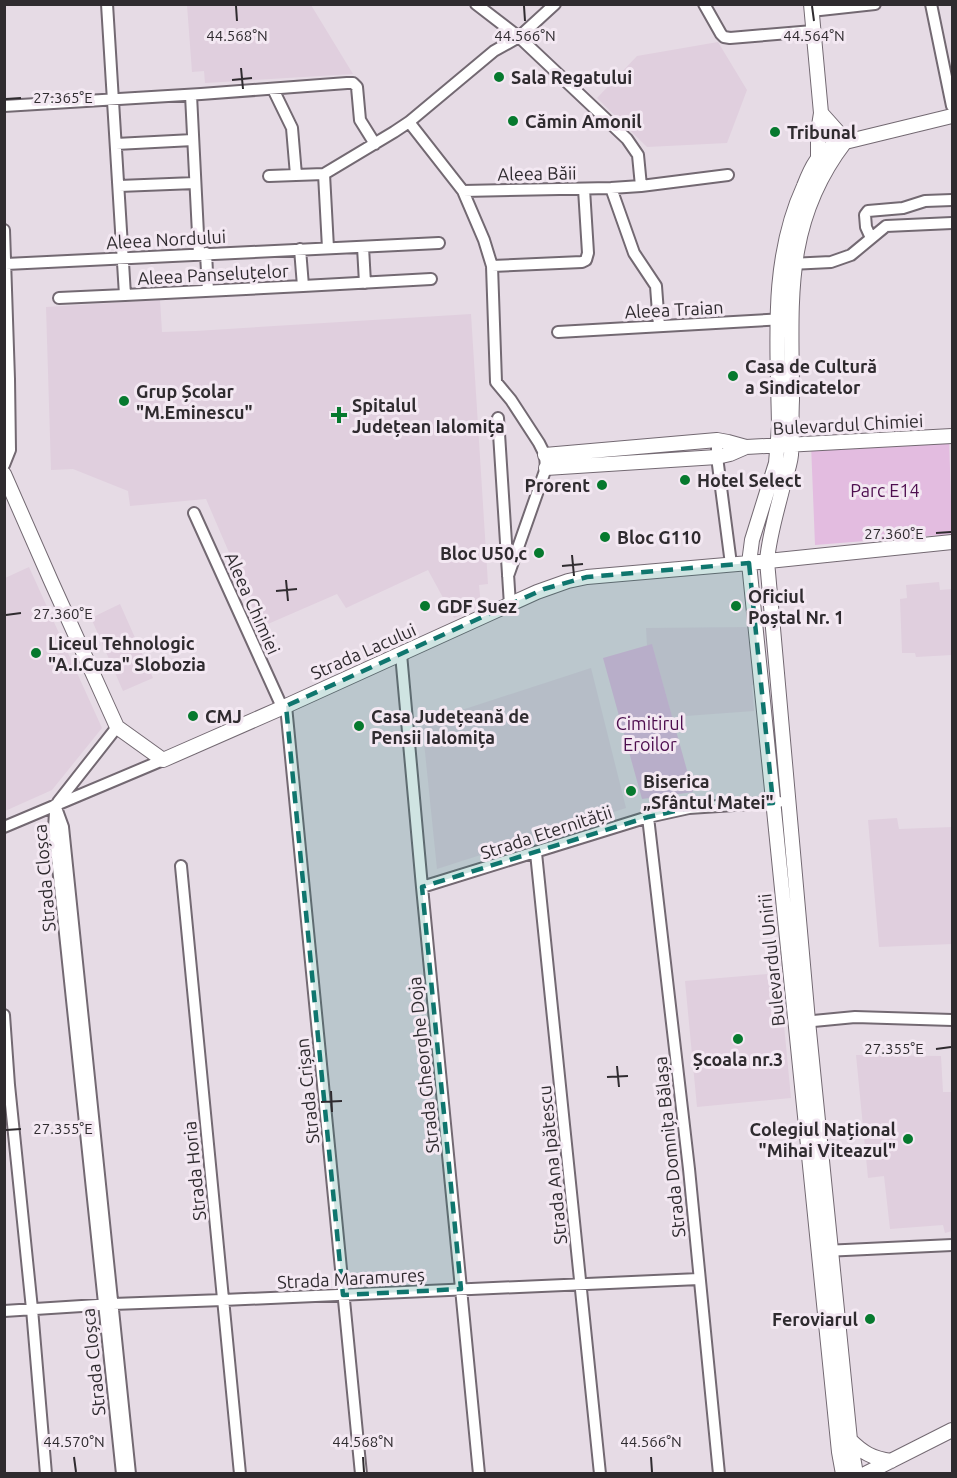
<svg xmlns="http://www.w3.org/2000/svg" width="957" height="1478" viewBox="0 0 957 1478" font-family="Ubuntu,sans-serif">
  <style>
    .built { fill: #e0cfde }
    .green { fill: #e3bce0 }
    .lines { fill: none; stroke-linecap: round; stroke-linejoin: round }
    .minor-casing { stroke: #736972; stroke-width: 14 }
    .tertiary-casing { stroke: #736972; stroke-width: 16 }
    .minor { stroke: #fff; stroke-width: 10 }
    .tertiary { stroke: #fff; stroke-width: 14 }
    .marked { fill: #0f766e; fill-opacity: 0.2; stroke: #0f766e; stroke-width: 4.5; stroke-dasharray: 12 8; stroke-linejoin: round }
    .ticks { fill: none; stroke: #2f2b2f; stroke-width: 2 }
    .poi-dot { fill: #06792e; stroke: #f3e8f2; stroke-width: 2 }
    .labels { text-anchor: middle; dominant-baseline: central; stroke-width: 6; stroke-linejoin: round; paint-order: stroke }
    .poi-label { font-size: 18px; font-weight: bold; fill: #2f2b2f; stroke: #f3e8f2; text-anchor: start }
    .street-label { font-size: 18px; fill: #2f2b2f; stroke: #f3e8f2 }
    .park-label { font-size: 18px; fill: #4d0e4e; stroke: #f3e8f2 }
    .ticks-label { font-size: 15px; text-anchor: middle; fill: #2f2b2f; stroke: #f3e8f2; stroke-width: 6; stroke-linejoin: round; paint-order: stroke }
  </style>
  <rect width="100%" height="100%" fill="#e6dbe5"/>
  <!-- built -->
  <path class="built" d="M187,5H311L353,74L205,83L204,71L192,72Z
    M718,42L747,90L727,143L647,147L597,98L637,56Z
    M160,300L162,332L195,331L471,314L488,584L479,585L481,606L454,618L428,570L346,608L337,594L261,627L206,499L130,506L128,491L73,469L51,470L46,307Z
    M29,567L102,728L52,790L5,811V578Z
    M939,582L940,590L952,589V655L916,657L915,653H902L900,599L907,598L906,585Z
    M120,604L153,678L123,691L91,618Z
    M750,627L758,685H752L754,711L672,717L652,645L647,646L646,628Z
    M591,668L626,808L437,869L422,723Z
    M897,818L899,829L952,827V944L879,947L868,820Z
    M779,973L791,1098L697,1107L685,981Z
    M856,1055L941,1056L943,1092H952V1231L945,1233L943,1225L890,1229L884,1176L868,1178Z"/>
  <!-- green -->
  <path class="green" d="M949,436L952,534L815,545L811,444Z
    M652,644L693,792L642,799L603,658Z"/>
  <g class="lines">
    <!-- minor casing -->
    <g class="minor-casing">
      <path id="minor" d="M107,4L125,295L303,286
        M476,4L519,37L627,139L638,155L641,186
        M704,4L721,34L724,37L730,38L813,31
        M931,4L952,106
        M811,11L875,4
        M273,89L292,128L296,175L324,174L394,132L409,122L494,51L519,37L555,4
        M191,95L199,254
        M4,106L201,94L347,83H353L357,87L360,120L375,144
        M409,122L463,191L484,240L492,266L496,382L511,400L539,443L545,455L546,468L508,576
        M116,144L193,140
        M324,174L328,248
        M269,176L296,175
        M119,186L195,183
        M611,188L634,253L656,286L659,326
        M463,191L611,188L641,186L728,175
        M4,230L9,379L10,450L4,465
        M871,238L866,227L865,215L868,211L903,208L925,201L952,200
        M363,247L365,283
        M300,249L303,286L431,279
        M206,253L208,291
        M6,264L439,243
        M790,264L831,262L851,255L886,226L952,223
        M492,266L582,262L586,260L588,253L584,189
        M59,298L125,295
        M558,332L785,319
        M498,418L510,605
        M717,440V457L731,564
        M194,513L282,707
        M401,654L422,887L479,1474
        M286,706L361,1474
        M58,802L117,727
        M55,805L63,827L130,1474
        M55,812L54,829L122,1474
        M648,817L689,1169L719,1474
        M4,827L163,760
        M536,853L600,1474
        M181,866L240,1474
        M422,887L648,817L689,808L779,802
        M4,1015L9,1085L32,1309L46,1474
        M803,1022L855,1017L952,1020
        M824,1251L952,1245
        M4,1311L113,1304L223,1300L699,1279"/>
    </g>
    <!-- tertiary casing -->
    <g class="tertiary-casing">
      <path id="tertiary" d="M811,4L821,113L818,132V157
        M821,113L846,141
        M845,142C782,224 792,304 792,400C791,418 792,437 791,455C790,465 786,476 783,486C777,511 769,536 767,561L808,1021L850,1440L856,1474
        M545,455L717,440L728,442L746,447
        M546,468L717,457L730,454L746,447L952,436
        M4,474L51,581L117,727L163,760L286,706L537,592L568,581L587,577L749,563L952,542
        M850,1440C863,1453 872,1458 891,1461
        M843,1474L839,1452L749,563L752,540L776,463L779,427C778,345 769,262 804,186C811,168 818,152 837,144L952,116
        M865,1474L952,1430"/>
    </g>
    <!-- minor -->
    <use href="#minor" class="minor"/>
    <!-- tertiary -->
    <use href="#tertiary" class="tertiary"/>
  </g>
  <!-- marked area -->
  <path class="marked" d="M749,563L773,803L689,808L648,817L422,887L461,1289L343,1295L286,706L544,589L587,577Z"/>
  <!-- ticks -->
  <path class="ticks" d="M236,6L237,21M524,6L525,21M812,6L814,21M241,68L243,89M232,80L252,78M6,99L21,98M936,533L951,532M572,555L574,576M562,566L583,564M286,580L288,601M276,591L297,589M6,615L21,613M936,1049L951,1047M617,1066L619,1087M607,1077L628,1076M331,1091L332,1112M321,1102L342,1101M6,1130L21,1129M74,1457L76,1472M363,1457L364,1472M651,1457L652,1472"/>
  <!-- markers -->
  <g class="poi-dot">
    <circle cx="499" cy="77" r="6"/>
    <circle cx="513" cy="121" r="6"/>
    <circle cx="775" cy="132" r="6"/>
    <circle cx="733" cy="376" r="6"/>
    <circle cx="124" cy="401" r="6"/>
    <path d="M336 406h6v6h6v6h-6v6h-6v-6h-6v-6h6z"/>
    <circle cx="685" cy="480" r="6"/>
    <circle cx="602" cy="485" r="6"/>
    <circle cx="605" cy="537" r="6"/>
    <circle cx="539" cy="553" r="6"/>
    <circle cx="425" cy="606" r="6"/>
    <circle cx="736" cy="606" r="6"/>
    <circle cx="36" cy="653" r="6"/>
    <circle cx="193" cy="716" r="6"/>
    <circle cx="359" cy="726" r="6"/>
    <circle cx="631" cy="791" r="6"/>
    <circle cx="738" cy="1039" r="6"/>
    <circle cx="908" cy="1139" r="6"/>
    <circle cx="870" cy="1319" r="6"/>
  </g>
  <g class="labels">
    <!-- poi labels -->
    <g class="poi-label">
      <text x="511" y="77">Sala Regatului</text>
      <text x="525" y="121">Cămin Amonil</text>
      <text x="787" y="132">Tribunal</text>
      <text x="745" y="366">Casa de Cultură<tspan x="745" dy="21">a Sindicatelor</tspan></text>
      <text x="136" y="391">Grup Școlar<tspan x="136" dy="21">"M.Eminescu"</tspan></text>
      <text x="352" y="405">Spitalul<tspan x="352" dy="21">Județean Ialomița</tspan></text>
      <text x="697" y="480">Hotel Select</text>
      <text x="590" y="485" text-anchor="end">Prorent</text>
      <text x="617" y="537">Bloc G110</text>
      <text x="527" y="553" text-anchor="end">Bloc U50,c</text>
      <text x="748" y="596">Oficiul<tspan x="748" dy="21">Poștal Nr. 1</tspan></text>
      <text x="437" y="606">GDF Suez</text>
      <text x="48" y="643">Liceul Tehnologic<tspan x="48" dy="21">"A.I.Cuza" Slobozia</tspan></text>
      <text x="205" y="716">CMJ</text>
      <text x="371" y="716">Casa Județeană de<tspan x="371" dy="21">Pensii Ialomița</tspan></text>
      <text x="643" y="781">Biserica<tspan x="643" dy="21">„Sfântul Matei"</tspan></text>
      <text x="738" y="1059" text-anchor="middle">Școala nr.3</text>
      <text x="896" y="1129" text-anchor="end">Colegiul Național<tspan x="896" dy="21">"Mihai Viteazul"</tspan></text>
      <text x="858" y="1319" text-anchor="end">Feroviarul</text>
    </g>
    <!-- street labels -->
    <g class="street-label">
      <text transform="translate(537 173) rotate(-1)">Aleea Băii</text>
      <text transform="translate(166 239) rotate(-3)">Aleea Nordului</text>
      <text transform="translate(213 274) rotate(-3)">Aleea Panseluțelor</text>
      <text transform="translate(674 309) rotate(-3)">Aleea Traian</text>
      <text transform="translate(848 424) rotate(-3)">Bulevardul Chimiei</text>
      <text transform="translate(253 603) rotate(66)">Aleea Chimiei</text>
      <text transform="translate(363 651) rotate(-24)">Strada Lacului</text>
      <text transform="translate(546 832) rotate(-18)">Strada Eternității</text>
      <text transform="translate(44 878) rotate(-95)">Strada Cloșca</text>
      <text transform="translate(771 960) rotate(-96)">Bulevardul Unirii</text>
      <text transform="translate(423 1065) rotate(-96)">Strada Gheorghe Doja</text>
      <text transform="translate(307 1091) rotate(-96)">Strada Crișan</text>
      <text transform="translate(669 1147) rotate(-96)">Strada Domnița Bălașa</text>
      <text transform="translate(552 1165) rotate(-96)">Strada Ana Ipătescu</text>
      <text transform="translate(194 1171) rotate(-96)">Strada Horia</text>
      <text transform="translate(351 1278) rotate(-3)">Strada Maramureș</text>
      <text transform="translate(93 1362) rotate(-96)">Strada Cloșca</text>
    </g>
    <!-- park labels -->
    <g class="park-label">
      <text x="885" y="490">Parc E14</text>
      <text x="650" y="723">Cimitirul<tspan x="650" dy="21">Eroilor</tspan></text>
    </g>
  </g>
  <g class="ticks-label">
    <text x="237" y="41">44.568°N</text>
    <text x="525" y="41">44.566°N</text>
    <text x="814" y="41">44.564°N</text>
    <text x="63" y="103">27.365°E</text>
    <text x="894" y="539">27.360°E</text>
    <text x="63" y="619">27.360°E</text>
    <text x="894" y="1054">27.355°E</text>
    <text x="63" y="1134">27.355°E</text>
    <text x="74" y="1447">44.570°N</text>
    <text x="363" y="1447">44.568°N</text>
    <text x="651" y="1447">44.566°N</text>
  </g>
  <!-- border -->
  <rect width="957" height="1478" fill="none" stroke="#2f2b2f" stroke-width="12"/>
</svg>
